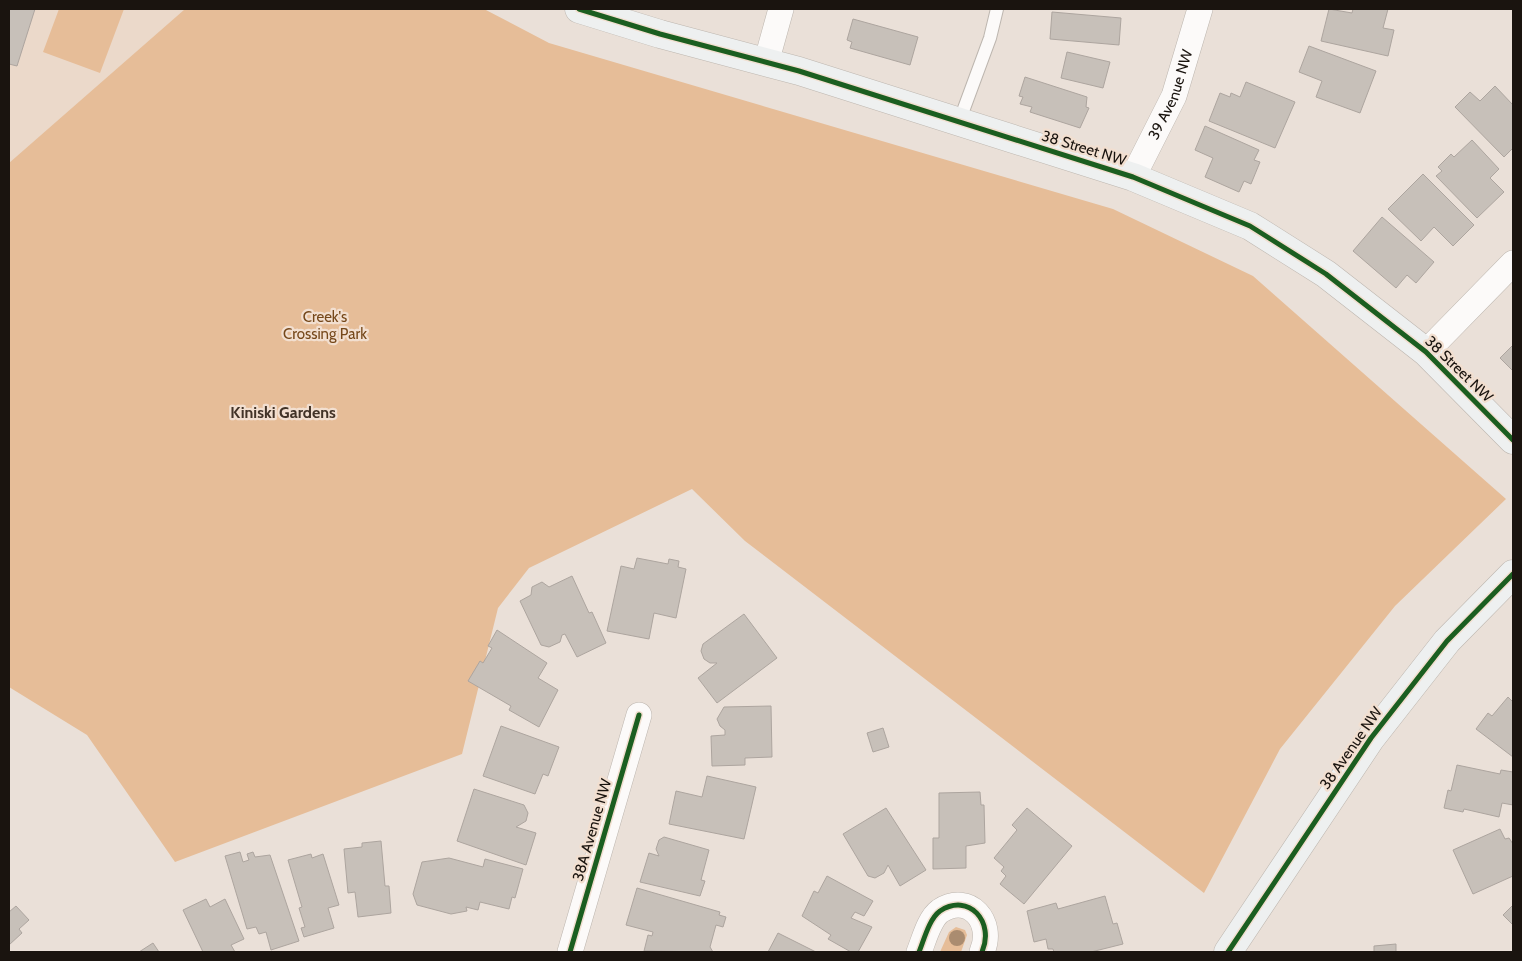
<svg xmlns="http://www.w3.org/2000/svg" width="1522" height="961" viewBox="0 0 1522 961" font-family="Cabin,sans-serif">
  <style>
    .built { fill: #ebd9ca }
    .green { fill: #e6bd98 }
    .building { fill: #c7c0b9; stroke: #ada59f }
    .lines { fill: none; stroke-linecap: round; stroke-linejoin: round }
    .lane-casing { stroke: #bdb6af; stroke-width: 14 }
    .street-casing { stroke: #bdb6af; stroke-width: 26 }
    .secondary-casing { stroke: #bdb6af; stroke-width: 29 }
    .lane { stroke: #fcfaf9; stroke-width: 12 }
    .street { stroke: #fcfaf9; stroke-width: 25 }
    .secondary { stroke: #eef0f0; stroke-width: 28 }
    .cycleway-casing { stroke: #f2dfd0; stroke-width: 8 }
    .cycleway { stroke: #1b5e20; stroke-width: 5 }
    .tree { fill: #aa8c70 }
    .labels { text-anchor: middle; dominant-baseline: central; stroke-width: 4.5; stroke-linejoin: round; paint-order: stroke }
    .street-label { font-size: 15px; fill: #1a140f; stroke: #f2dfd0 }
    .park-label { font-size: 15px; fill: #76481a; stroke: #f2dfd0 }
    .neighbourhood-label { font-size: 16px; font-weight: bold; fill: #423327; stroke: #f2dfd0 }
  </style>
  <rect width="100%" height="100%" fill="#eae0d8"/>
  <!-- built -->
  <path class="built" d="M9,9H185L9,163Z"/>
  <!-- green -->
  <path class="green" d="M59,9H124L100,73L43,52Z
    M185,9H484L549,43L1113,209L1253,276L1506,499L1395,606L1280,749L1204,893L745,541L692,489L529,568L498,608L462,754L175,862L87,735L9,687V163Z
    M956,927L965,930L967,935L961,952H940L949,932Z"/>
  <!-- building -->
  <path class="building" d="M9,9H35L17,66L9,64Z
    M1329,9L1352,13L1353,9H1388L1383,28L1394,30L1388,56L1321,41Z
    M1052,12L1121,18L1119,45L1050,39Z
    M853,19L918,37L910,65L850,48L852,42L847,40Z
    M1309,46L1376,71L1360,113L1316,97L1322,81L1299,72Z
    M1067,52L1110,62L1103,88L1061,78Z
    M1025,77L1087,97L1086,107L1089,108L1080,128L1030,112L1032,107L1020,104L1023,97L1019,96Z
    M1246,82L1295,102L1275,148L1209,121L1220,93L1230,97L1231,93L1240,97Z
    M1495,86L1513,105V148L1504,157L1455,107L1470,92L1480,101Z
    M1205,126L1259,150L1254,160L1260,162L1251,184L1244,181L1239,192L1205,177L1213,158L1195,150Z
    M1472,140L1499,169L1490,178L1504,192L1477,218L1436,176L1442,171L1438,167L1451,154L1454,157Z
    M1423,174L1474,225L1453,246L1434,227L1421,241L1388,209Z
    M1382,217L1434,262L1416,283L1407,275L1396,288L1353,251Z
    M1513,345V371L1500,358Z
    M637,558L668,564L669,559L679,561L678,567L686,569L676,618L654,613L649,639L607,631L621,566L634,569Z
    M572,576L589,613L592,612L606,643L577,657L565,634L562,635L560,642L549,647L541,645L520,601L531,595L532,587L542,582L549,587Z
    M744,614L777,658L717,703L698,678L717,663H710L704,659L701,651L703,644Z
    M497,630L547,663L538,678L558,690L539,727L509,710L511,706L468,681L480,661L483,663L492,648L488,646Z
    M1508,697L1513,702V757L1476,729L1488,713L1492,716Z
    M771,706L772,757L745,758V765L712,766L711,736L725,735V730L720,726L717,719L724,707Z
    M501,726L559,747L548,776L543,774L535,794L483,776Z
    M883,728L889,747L873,752L867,733Z
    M1457,765L1500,774L1501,770L1513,772V805L1502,803L1499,817L1464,809L1463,812L1444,808L1448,790L1451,791Z
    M707,776L756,787L744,839L669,824L676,791L702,797Z
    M474,789L524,805L528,813L526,821L516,827L536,833L526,865L457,841Z
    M980,792L981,805H984L985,843L966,846V868L933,869V838H939V793Z
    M886,808L926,870L900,886L888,865L884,873L875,878L868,876L843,834Z
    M1027,808L1072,846L1024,904L1000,884L1006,876L1001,871L1004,867L994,858L1017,830L1012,825Z
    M1500,829L1505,839L1509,838L1513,844V876L1473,894L1453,850Z
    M664,837L709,850L701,880L705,881L700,896L640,882L649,853L659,856L656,849L659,840Z
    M381,841L385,886H389L391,913L358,917L355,892L348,893L344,849L362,847V843Z
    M240,852L243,862L249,860L247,854L253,852L255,857L270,855L299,941L271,950L266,932L259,934L256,927L247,929L225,856Z
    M311,854L312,858L323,854L339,905L328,908L334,928L304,937L301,928L305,927L299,908L302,907L288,860Z
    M449,858L483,867L485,859L523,869L515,898L512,897L509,909L480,902L478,910L466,907L467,911L451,914L417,905L413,894L422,862Z
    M827,876L873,901L864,916L855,912L851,918L872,927L858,952H851L828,939L831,935L802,916L814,891L818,893Z
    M637,888L720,912L719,915L726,917L723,927L716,925L710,947L713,952L644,951L648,935L652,936L653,932L626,925Z
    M1105,896L1113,924L1117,923L1123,944L1091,952H1054L1053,949H1048L1046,939L1034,942L1027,911L1056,903L1058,909Z
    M206,899L210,907L225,899L244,939L231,945L235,952H203L183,910Z
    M1513,905V925L1503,915Z
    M16,906L29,920L19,929L22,933L9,945V912Z
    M778,933L816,952H768Z
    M153,943L159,952H139Z
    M1396,944V952H1374V946Z"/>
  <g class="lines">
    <!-- lane casing -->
    <g class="lane-casing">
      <path id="lane" d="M959,122L990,38L997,9"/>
    </g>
    <!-- street casing -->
    <g class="street-casing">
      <g id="street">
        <path d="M766,63L781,9"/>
        <path id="s1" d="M1133,177L1174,96L1200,9"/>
        <path d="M1426,352L1513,263"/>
        <path d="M570,952L639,715"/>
        <path d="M919,952C924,940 929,919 940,911C969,892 995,922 982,952"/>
      </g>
    </g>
    <!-- secondary casing -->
    <g class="secondary-casing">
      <path id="secondary" d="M579,9L660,34L799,71L1133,177L1250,226L1326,274L1426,352L1513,440
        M1228,952L1371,738L1447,641L1513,574"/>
    </g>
    <!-- lane -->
    <use href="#lane" class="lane"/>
    <!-- street -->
    <use href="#street" class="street"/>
    <!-- secondary -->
    <use href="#secondary" class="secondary"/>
    <!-- cycleway casing -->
    <g class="cycleway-casing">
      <path id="cycleway" d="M579,9L660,34L799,71L1133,177L1250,226L1326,274L1426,352L1513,440
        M570,952L639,715
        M919,952C924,940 929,919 940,911C969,892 995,922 982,952
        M1228,952L1371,738L1447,641L1513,574"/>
    </g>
    <!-- cycleway -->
    <use href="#cycleway" class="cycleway"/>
  </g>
  <!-- trees -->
  <circle class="tree" cx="957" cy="938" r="8"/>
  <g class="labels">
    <!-- street labels -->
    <g class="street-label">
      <text stroke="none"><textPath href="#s1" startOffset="91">39 Avenue NW</textPath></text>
      <text transform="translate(1084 148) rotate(17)">38 Street NW</text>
      <text transform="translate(1459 369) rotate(44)">38 Street NW</text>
      <text transform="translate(1351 748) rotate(-55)">38 Avenue NW</text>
      <text transform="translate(592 830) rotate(-74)">38A Avenue NW</text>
    </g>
    <!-- park labels -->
    <g class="park-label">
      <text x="325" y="317">Creek's<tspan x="325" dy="17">Crossing Park</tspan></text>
    </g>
    <!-- neighbourhood labels -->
    <g class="neighbourhood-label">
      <text x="283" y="412">Kiniski Gardens</text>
    </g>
  </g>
  <!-- border -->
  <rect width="1522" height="961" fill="none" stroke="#1a140f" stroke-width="20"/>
</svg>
